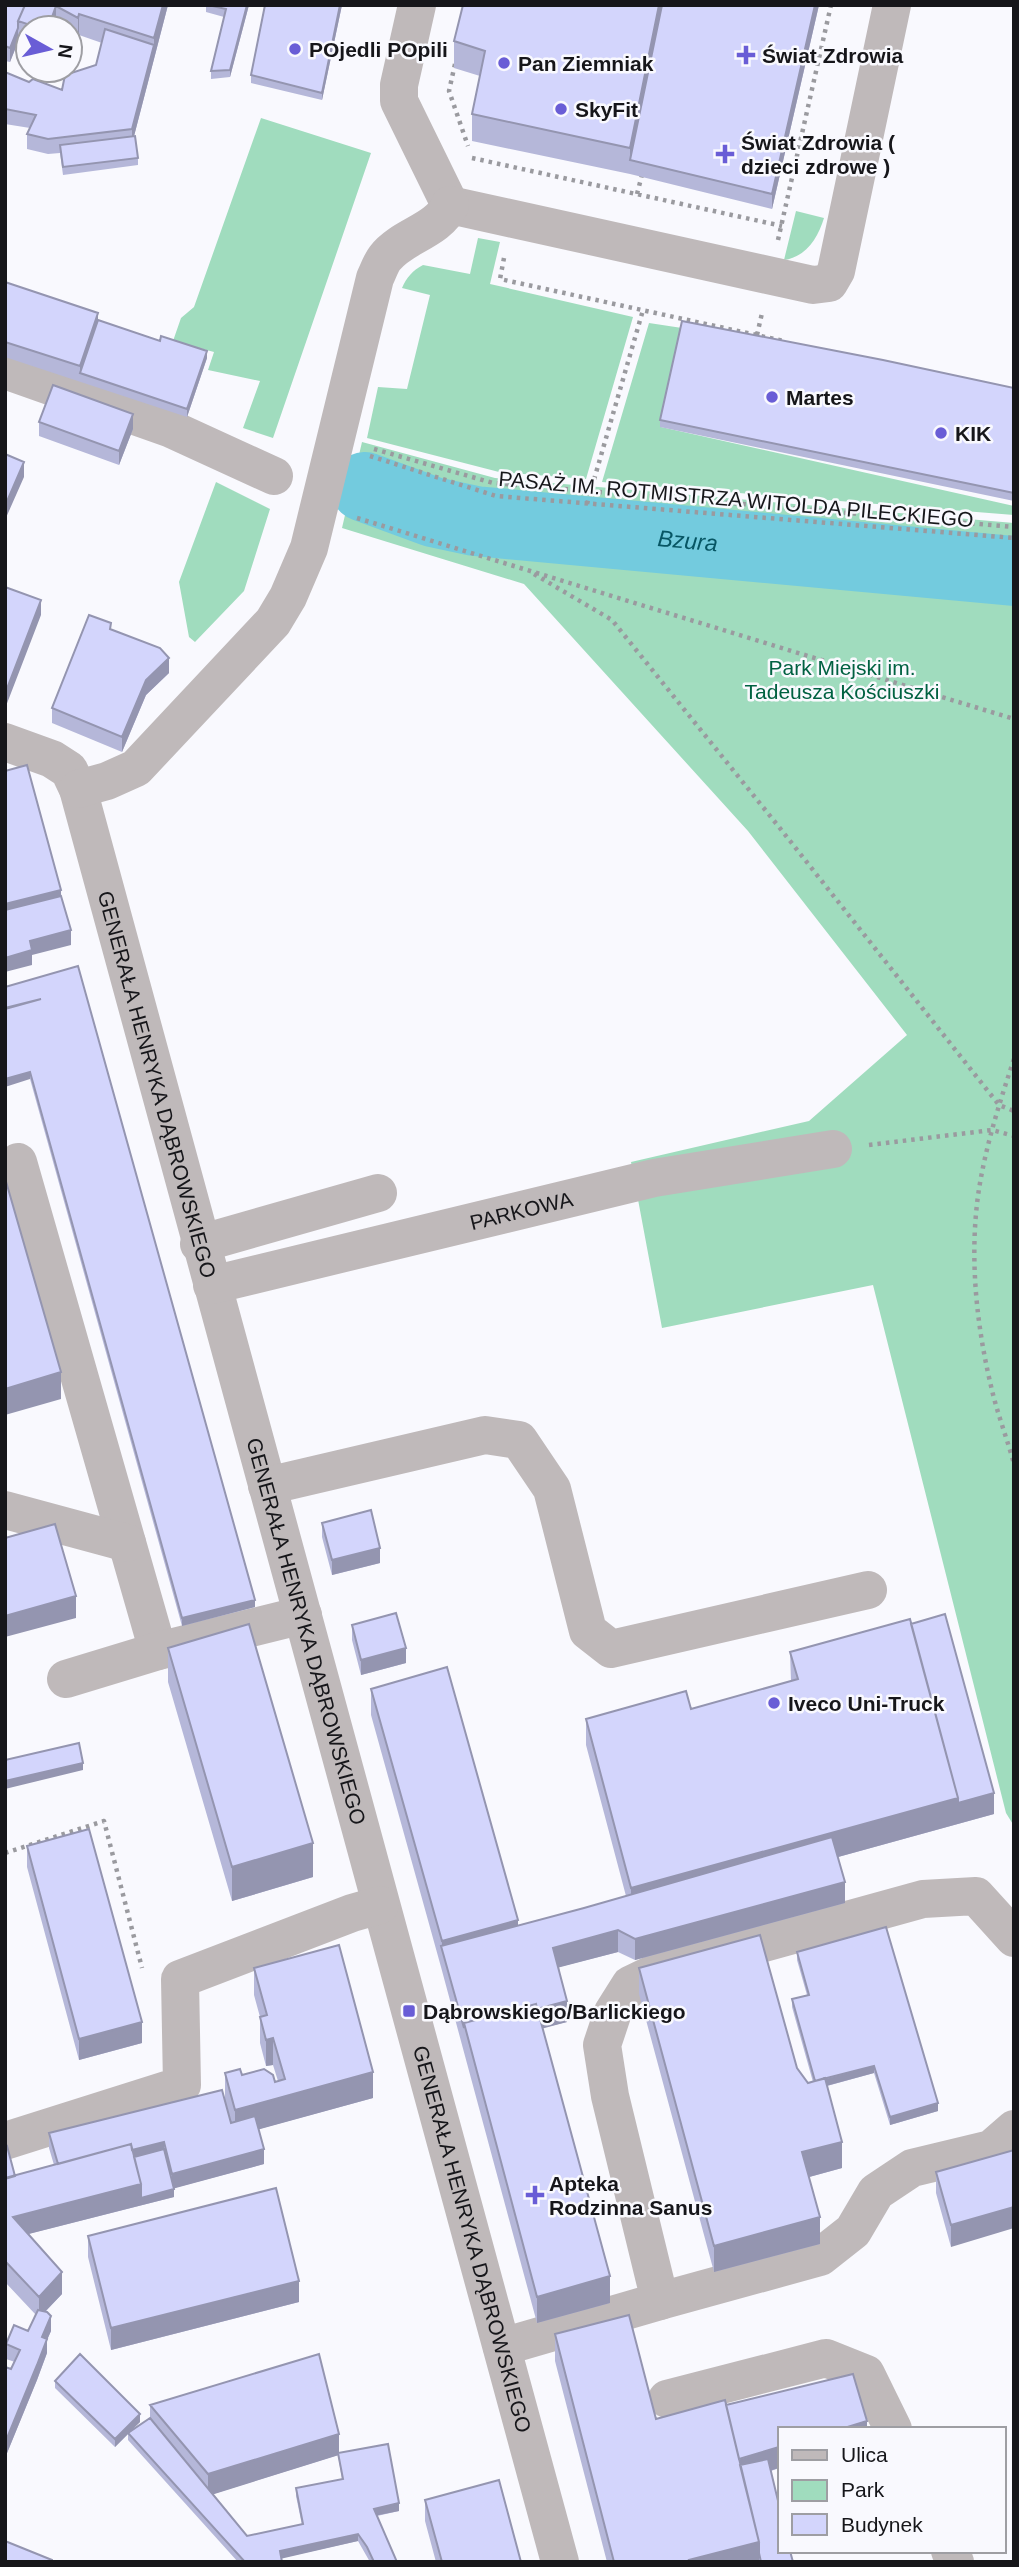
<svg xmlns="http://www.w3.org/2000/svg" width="1019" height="2567" viewBox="0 0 1019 2567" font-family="Arial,sans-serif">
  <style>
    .green { fill: #a0dcbe }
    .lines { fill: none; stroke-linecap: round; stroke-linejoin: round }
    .river { stroke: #73cbde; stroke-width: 70 }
    .path { stroke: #9a9a9f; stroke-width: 4.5; stroke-dasharray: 3.5 5; stroke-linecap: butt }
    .minor { stroke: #bfb9ba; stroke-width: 38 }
    .wall { fill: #b5b7d9; fill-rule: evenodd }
    .shaded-wall { fill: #9495b0 }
    .building { fill: #d3d5fc; stroke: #9495b0; stroke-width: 2 }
    .poi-dot { fill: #695dd6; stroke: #f9f9fe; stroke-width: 2.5 }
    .labels { text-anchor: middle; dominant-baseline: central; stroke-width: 5; stroke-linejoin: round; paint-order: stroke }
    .poi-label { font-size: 21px; font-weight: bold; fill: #16161a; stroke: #f9f9fe; text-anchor: start }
    .street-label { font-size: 21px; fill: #16161a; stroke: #f9f9fe }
    .park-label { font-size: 21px; fill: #006141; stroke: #f9f9fe }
    .water-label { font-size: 23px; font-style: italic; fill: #075664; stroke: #f9f9fe }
  </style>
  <rect width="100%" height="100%" fill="#f9f9fe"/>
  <!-- green -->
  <path class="green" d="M261,118L371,153L273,438L243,428L260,381L208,370L214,352L173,341L181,318L194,307Z
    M796,211L824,218C818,238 806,257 784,260Z
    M478,238L500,242L490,284L633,317L586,479L499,472L367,438L378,387L407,389L430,295L402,288C407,277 412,271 423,265L470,274Z
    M649,323L682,328L661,427L1014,506V515L602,482Z
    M362,442L495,478L1014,523V1826L1006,1813L873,1285L662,1328L631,1162L809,1121L907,1035L748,831L524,584L342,528Z
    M216,482L270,509L244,591L195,642L189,637L179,582Z"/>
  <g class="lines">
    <!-- river -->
    <path class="river" id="s1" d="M365,487L433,512L475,521L1014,571"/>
    <!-- path -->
    <path class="path" d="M455,64L449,91L468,146
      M472,158L782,226
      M637,194L643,171
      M778,240L831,5
      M504,258L500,279L784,341
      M757,335L762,313
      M374,449L493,483L1014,527
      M370,456L496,496L1014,538
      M587,504L643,310
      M357,518L1014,719
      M534,574L612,620L779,827L999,1105L1014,1111
      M1014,1059C1000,1101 986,1145 979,1189C969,1254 976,1323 991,1386C997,1413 1007,1438 1014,1464
      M869,1145L992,1130L1014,1136
      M5,1853L104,1821L142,1968"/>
    <!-- minor -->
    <g class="minor">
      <path d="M417,5L399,85V101L450,205"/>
      <path d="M450,205L813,285L829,283L836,271L892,5"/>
      <path d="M5,370L169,428L274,476"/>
      <path id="s2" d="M5,742L52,759L69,770L78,789C236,1381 402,1970 560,2562"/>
      <path d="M78,789L107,781L136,768L273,622L288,597L309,548L375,278C378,272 381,263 385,258C403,235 437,232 450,205"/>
      <path d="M18,1162L158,1651"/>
      <path d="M199,1244L378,1193"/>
      <path id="s3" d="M212,1285L654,1178L833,1149"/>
      <path d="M267,1486L485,1435L519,1440L552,1489L588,1631L611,1649L868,1590"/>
      <path d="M5,1510L127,1543"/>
      <path d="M66,1679L158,1651L303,1615"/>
      <path d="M5,2141L182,2085L180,1979L352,1913L380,1905"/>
      <path d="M660,2301L820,2257L853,2231L876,2192L912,2168L991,2149L1014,2129"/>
      <path d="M502,2347L660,2301L610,2096L602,2045L613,2012L630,1985L655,1973L923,1899L976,1896L1014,1938"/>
      <path d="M667,2399L826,2358L866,2374L893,2429"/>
      <path d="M950,2551L955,2562"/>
    </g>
  </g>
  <!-- wall -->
  <path class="wall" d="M5,5H168L134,136L138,158V165L63,175L60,153L48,154L27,149V134L30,128L5,124V72L29,82L62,90L96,65L102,43L79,35L78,39L70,35V28H28V45L18,42L10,62L5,61Z
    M206,5H249L230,77L211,79V71L224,17L206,12Z
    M265,5H342L322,100L251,83V75Z
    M819,5L772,209L630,174L472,141V114L480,76L454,68V41Z
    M5,282L98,320L207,358L187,417L5,357Z
    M1014,388V501L660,427V420Z
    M39,422L133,429L119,465L39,436Z
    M111,629L169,673L146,695L122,752L52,723V708Z
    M5,987L255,1607L182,1626L30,1079Z
    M322,1523L380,1563L332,1575L322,1537Z
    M911,1624L994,1814L838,1857L845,1903L635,1960L618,1952L559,1967L567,2022L542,2028L610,2303L537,2323L441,1967L371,1715V1689L518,1926L626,1896L586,1745V1719L691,1709L791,1681L790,1652Z
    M352,1625L406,1663L361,1675L352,1640Z
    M168,1648L313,1877L232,1901L168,1682Z
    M27,1846L142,2043L79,2060L27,1867Z
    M797,1952L938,2111L890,2125L874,2073L827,2086L842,2168L809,2177L820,2244L714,2272L639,1994V1968L797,2068L808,2083L813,2082L792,2007V1999L807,1995L797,1960Z
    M254,1968L373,2098L259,2129L264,2164L174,2188V2197L28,2234L62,2294L45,2312L51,2331L47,2340V2353L37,2380L5,2458V2367L11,2369L15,2362L6,2359V2344L28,2331L36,2315L5,2282V2147L15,2176L54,2165L49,2148V2133L231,2122L225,2100V2073L242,2075L275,2082L278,2081L273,2065L266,2066L260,2043V2017L254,1995Z
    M1014,2150L951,2247L936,2193V2172Z
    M88,2236L299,2302L111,2350L88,2257Z
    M555,2334L656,2419L726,2405L867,2429H779V2468L771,2471L793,2562H607L555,2361Z
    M55,2381L140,2422L131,2430L150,2418V2405L339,2453L399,2511L377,2516L397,2562H370L358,2541L281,2558L282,2562H238L128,2440V2434L115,2447L55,2388ZM338,2455L342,2479L296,2488V2496L302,2525L247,2536L213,2494Z
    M425,2500L521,2562H436L425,2521Z"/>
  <!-- shaded-wall -->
  <path class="shaded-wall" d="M163,5H168L132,144V129L154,45V38Z
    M247,5H249L230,77V70Z
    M340,5H342L322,100V93Z
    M659,5H665L630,160V148Z
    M815,5H819L772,209V194Z
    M56,6V28H48Z
    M79,14V35L78,39V18Z
    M18,28V42L10,62V48Z
    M98,313V327L80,373V366Z
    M207,351V358L187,417V409Z
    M133,414V429L119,465V451Z
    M24,462V477L5,520V506Z
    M41,600V615L6,706V691Z
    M169,658V673L146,695L122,752V737L146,680Z
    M61,890V911L5,925V904Z
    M71,930V945L32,955V965L5,972V958L30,941Z
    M30,1072V1079L5,1087V1079Z
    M61,1372V1399L5,1415V1389Z
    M380,1548V1563L332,1575V1560Z
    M76,1596V1618L5,1637V1616Z
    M255,1600V1607L182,1626V1618Z
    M406,1648V1663L361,1675V1660Z
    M83,1763V1770L5,1789V1781Z
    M994,1793V1814L631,1914V1888L958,1798Z
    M313,1843V1877L232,1901V1867Z
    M845,1882V1903L635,1960V1939Z
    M518,1920V1947L442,1946V1941Z
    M618,1930V1952L553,1969V1948Z
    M567,2001V2022L470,2048L465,2028Z
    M142,2022V2043L79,2060V2039Z
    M273,2038V2065L266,2066V2040Z
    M874,2066V2073L815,2089V2082Z
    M373,2072V2098L235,2136V2110Z
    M938,2103V2111L890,2125V2117Z
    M164,2142V2157L60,2169Z
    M842,2142V2168L802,2179V2152Z
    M264,2149V2164L172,2189V2174Z
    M141,2184L174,2189V2197L13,2238V2217Z
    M1014,2207V2228L951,2247V2225Z
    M820,2217V2244L714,2272V2246Z
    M62,2272V2294L39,2318V2297Z
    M610,2276V2303L537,2323V2297Z
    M299,2281V2302L111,2350V2328Z
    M51,2316V2331L47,2340V2353L37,2380L5,2458V2443L42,2337Z
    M140,2414V2422L115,2447V2439Z
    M867,2421V2429H841Z
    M339,2434V2455L208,2496V2474Z
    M779,2447V2468L741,2480L738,2460Z
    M399,2503V2511L374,2516V2509Z
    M358,2534V2541L280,2559V2551Z
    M759,2542V2562H689V2560Z"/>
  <!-- building -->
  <path class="building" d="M5,5H25L18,21V28L10,48L5,46Z
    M25,5H163L154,38L79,14L78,18L56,6L48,28H39L18,21Z
    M208,5H247L230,70L211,71L226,9Z
    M265,5H340L322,93L251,75Z
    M463,5H659L630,148L472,114L485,51L454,41Z
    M662,5H815L772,194L630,160Z
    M105,29L154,45L132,129L48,139L27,134L36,115L5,109V72L29,82L33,79L62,90L65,75L96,65Z
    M135,136L138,158L63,167L60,145Z
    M5,282L98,313L80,366L5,342Z
    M98,320L160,341L161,336L207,351L187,409L80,373Z
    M682,321L883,360L1014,388V493L660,420Z
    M53,385L133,414L119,451L39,422Z
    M5,454L24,462L5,506Z
    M5,587L41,600L6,691H5Z
    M89,615L111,623L110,629L160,648L169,658L146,680L122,737L52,708Z
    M27,765L61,890L5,904V771Z
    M61,896L71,930L30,941L32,950L5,958V910Z
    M78,966L255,1600L182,1618L30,1072L5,1079V1009L41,999L5,1008V987Z
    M5,1178L61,1372L5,1389Z
    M371,1510L380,1548L332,1560L322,1523Z
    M55,1524L76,1596L5,1616V1538Z
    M396,1613L406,1648L361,1660L352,1625Z
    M945,1614L994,1793L958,1803V1798L911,1624Z
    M910,1619L958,1798L631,1888L586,1719L686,1691L691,1709L798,1679L790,1652Z
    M249,1624L313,1843L232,1867L168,1648Z
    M447,1667L518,1920L442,1941L371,1689Z
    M79,1743L83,1763L5,1781V1760Z
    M89,1829L142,2022L79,2039L27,1846Z
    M832,1837L845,1882L635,1939L618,1930L553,1948L567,2001L537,2009L536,2004L464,2023V2028L441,1946L584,1908Z
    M886,1927L938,2103L890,2117L874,2066L815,2081L792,1999L809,1995L797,1952Z
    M760,1935L797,2068L808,2083L825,2078L842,2142L802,2152L820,2217L714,2246L639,1968Z
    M339,1945L373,2072L235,2110L225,2073L240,2069L242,2075L264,2069L273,2075L275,2082L285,2079L273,2038L266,2040L260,2017L267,2015L254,1968Z
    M536,2004L610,2276L537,2297L464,2023Z
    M222,2090L231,2123L255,2116L264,2149L172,2174L164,2142L132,2150L131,2144L58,2164L49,2133Z
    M131,2144L141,2184L13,2217L62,2272L39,2297L5,2261V2178Z
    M7,2146L15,2176L5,2179V2147Z
    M164,2149L174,2189L141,2198V2184L134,2157Z
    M1014,2150V2207L951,2225L936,2172Z
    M276,2188L299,2281L111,2328L88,2236Z
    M38,2310L47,2312L51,2316L42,2337L47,2339L37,2365L5,2443V2367L11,2369L20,2350L6,2344L14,2325L28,2331Z
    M629,2315L656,2419L725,2400L759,2542L689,2560L690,2562H614L555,2334Z
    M80,2354L140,2414L115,2439L55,2381Z
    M319,2354L339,2434L208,2474L150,2405Z
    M853,2374L867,2421L841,2429H779V2447L739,2459L726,2405Z
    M150,2418L247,2536L303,2524L296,2488L343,2479L338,2453L388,2444L399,2503L374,2509L397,2562H374L367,2547L358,2534L280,2551L282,2562H245L128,2433Z
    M768,2459L779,2505V2551H790L793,2562H761L759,2553V2542L740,2465Z
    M499,2480L521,2562H442L425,2500Z
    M5,2541L52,2560V2562H5Z"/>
  <!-- markers -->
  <g class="poi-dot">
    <circle cx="295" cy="49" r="7"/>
    <path d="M742.5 44.5h7v7h7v7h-7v7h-7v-7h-7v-7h7z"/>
    <circle cx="504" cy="63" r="7"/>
    <circle cx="561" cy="109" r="7"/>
    <path d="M721.5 143.5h7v7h7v7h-7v7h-7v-7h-7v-7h7z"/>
    <circle cx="772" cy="397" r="7"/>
    <circle cx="941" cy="433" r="7"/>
    <circle cx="774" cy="1703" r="7"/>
    <rect x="402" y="2004" width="14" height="14" rx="3.5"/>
    <path d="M531.5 2184.5h7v7h7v7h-7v7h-7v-7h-7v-7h7z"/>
  </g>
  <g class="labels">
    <!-- poi labels -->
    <g class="poi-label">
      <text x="309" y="49">POjedli POpili</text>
      <text x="762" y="55">Świat Zdrowia</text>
      <text x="518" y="63">Pan Ziemniak</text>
      <text x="575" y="109">SkyFit</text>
      <text x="741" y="142">Świat Zdrowia (<tspan x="741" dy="24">dzieci zdrowe )</tspan></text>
      <text x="786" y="397">Martes</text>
      <text x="955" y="433">KIK</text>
      <text x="788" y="1703">Iveco Uni-Truck</text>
      <text x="423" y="2011">Dąbrowskiego/Barlickiego</text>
      <text x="549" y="2183">Apteka<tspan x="549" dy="24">Rodzinna Sanus</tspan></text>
    </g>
    <!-- street labels -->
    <g class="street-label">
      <text transform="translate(736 499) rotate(5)">PASAŻ IM. ROTMISTRZA WITOLDA PILECKIEGO</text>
      <text stroke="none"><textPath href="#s2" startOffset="397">GENERAŁA HENRYKA DĄBROWSKIEGO</textPath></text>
      <text stroke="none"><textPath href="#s3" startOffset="318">PARKOWA</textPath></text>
      <text stroke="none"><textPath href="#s2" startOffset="964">GENERAŁA HENRYKA DĄBROWSKIEGO</textPath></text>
      <text stroke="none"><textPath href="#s2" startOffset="1594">GENERAŁA HENRYKA DĄBROWSKIEGO</textPath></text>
    </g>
    <!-- park labels -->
    <g class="park-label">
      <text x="842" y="667">Park Miejski im.<tspan x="842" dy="24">Tadeusza Kościuszki</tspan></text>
    </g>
    <!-- water labels -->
    <g class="water-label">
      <text stroke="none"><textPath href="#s1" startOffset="329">Bzura</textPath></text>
    </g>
  </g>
  <!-- border -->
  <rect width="1019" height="2567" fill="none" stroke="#16161a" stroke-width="14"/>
  <!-- legend -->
  <rect x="778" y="2427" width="228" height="126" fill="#f9f9fe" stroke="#9e9ea3" stroke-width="2"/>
  <rect x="792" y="2450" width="35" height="10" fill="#bfb9ba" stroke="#9e9ea3" stroke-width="2"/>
  <text x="841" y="2462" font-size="21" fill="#16161a">Ulica</text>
  <rect x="792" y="2480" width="35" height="21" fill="#a0dcbe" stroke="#9e9ea3" stroke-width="2"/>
  <text x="841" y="2497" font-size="21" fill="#16161a">Park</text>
  <rect x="792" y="2514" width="35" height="21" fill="#d3d5fc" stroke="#9e9ea3" stroke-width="2"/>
  <text x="841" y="2532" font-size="21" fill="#16161a">Budynek</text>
  <!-- north arrow -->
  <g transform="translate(49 49) rotate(98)"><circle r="33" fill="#f9f9fe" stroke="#9e9ea3" stroke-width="2"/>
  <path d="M0-5L12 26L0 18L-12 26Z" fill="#695dd6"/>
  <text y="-10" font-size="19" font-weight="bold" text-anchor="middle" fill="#16161a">N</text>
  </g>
</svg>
